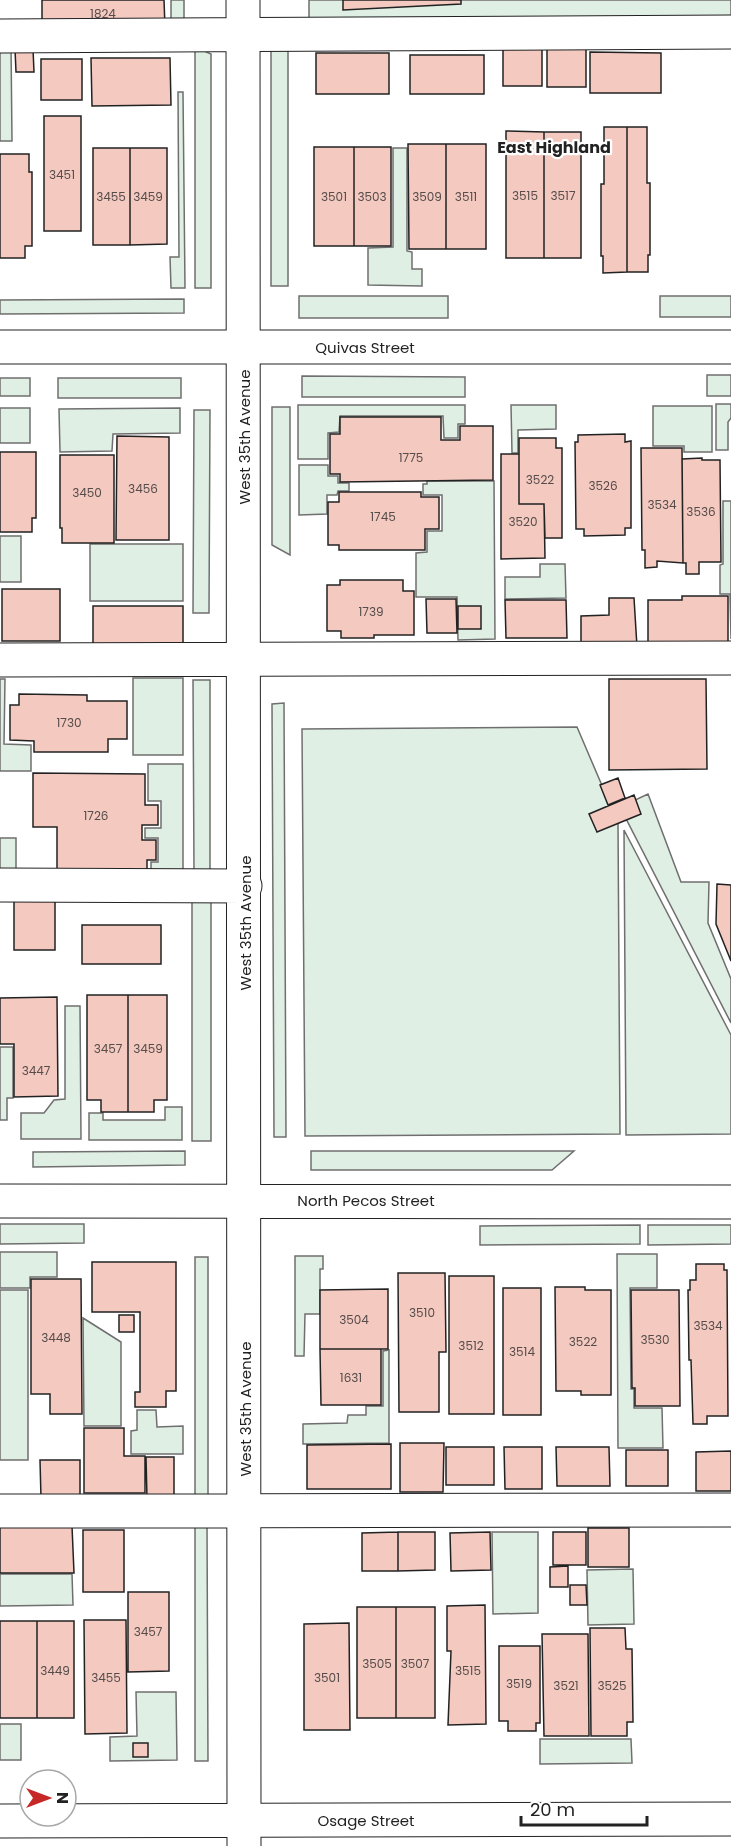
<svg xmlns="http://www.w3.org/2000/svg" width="731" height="1846" viewBox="0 0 731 1846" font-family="Poppins,sans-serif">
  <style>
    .green { fill: #e0efe3; stroke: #6f6f6f; stroke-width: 1.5 }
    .building { fill: #f3c9c0; stroke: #222; stroke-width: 1.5 }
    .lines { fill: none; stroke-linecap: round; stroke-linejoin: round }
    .minor-casing { stroke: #222; stroke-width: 35 }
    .minor { stroke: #fff; stroke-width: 33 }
    .labels { text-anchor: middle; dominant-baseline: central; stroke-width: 4.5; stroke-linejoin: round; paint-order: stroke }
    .number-label { font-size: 12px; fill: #564c4a }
    .street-label { font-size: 15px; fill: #222; stroke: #fff }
    .neighbourhood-label { font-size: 16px; font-weight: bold; fill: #222; stroke: #fff }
  </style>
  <rect width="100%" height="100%" fill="#fff"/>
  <!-- green -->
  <path class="green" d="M171,0H184V25H171Z
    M309,0H731V18L309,20Z
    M288,43V286H271V50Z
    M0,45H11L12,141H0Z
    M195,47L211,54V288H195Z
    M178,92H183L185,288H171L170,257H179Z
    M393,148H407V251L412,252V269H422V286L368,285V248L393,247Z
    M299,296H448V318H299Z
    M660,296H731V317H660Z
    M184,299V313L0,314V300Z
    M707,375H731V396H707Z
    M302,376L465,377V397H302Z
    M0,378H30V396H0Z
    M58,378H181V398H58Z
    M716,404H731V418L728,422V450H716Z
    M298,405H465V424H458V438H444L443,416H340L339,432L328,433V459H298Z
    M511,405H556V429L518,430V453H512Z
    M653,406H712V452H684V446H653Z
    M272,407H290V555L272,545Z
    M0,408H30V443H0Z
    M180,408V433L113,434L112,451L60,452L59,409Z
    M194,410H210L209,613H193Z
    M299,465H328V476H338V483H349V491H338L337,495H327V514L299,515Z
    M427,481H494L495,639L458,640L457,597H416V553L427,552V531H442V495H423V484H427Z
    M723,501H731V639L730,594H720V565L723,564Z
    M0,536H21V582H0Z
    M90,544H183V601H90Z
    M540,564H565L566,598L505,599V577H540Z
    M133,678H183V755H133Z
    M0,679H5L4,744L31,745V771H0Z
    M193,680H210V874H194Z
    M284,703L286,1137H274L272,704Z
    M577,727L618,823L620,1134L305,1136L302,729Z
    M148,764H183V875H151V862H158V838H145V828H161V801H148Z
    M648,794L681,882H709L708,923L731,979V1023L620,807Z
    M624,830L731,1035V1134L626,1135Z
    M0,838H16V871H0Z
    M192,901H211V1141H192Z
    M65,1006H80L81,1139H21V1113H44L54,1100L65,1099Z
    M0,1047H13V1098H7V1120H0Z
    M165,1107H182V1140H89V1113H103V1120H165Z
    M185,1151V1165L33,1167V1152Z
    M311,1151H574L552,1170H311Z
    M0,1224H84V1243L0,1244Z
    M640,1225V1244L480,1245V1226Z
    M648,1225H731V1244L648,1245Z
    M0,1252H57V1277H30V1288H0Z
    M617,1254H657V1288H630L631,1389H634V1408H662L663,1448H618Z
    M295,1256H323V1269H320V1314H305L304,1356H295Z
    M195,1257H208V1497H195Z
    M0,1290H28V1460H0Z
    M83,1318L121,1342V1426H84Z
    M389,1350V1443L303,1444V1424L347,1423L348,1415H366V1406H383V1351Z
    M137,1410H156L157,1427L183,1426V1454H131V1431L137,1430Z
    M195,1523H207L208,1761H195Z
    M492,1532H538V1613L493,1614Z
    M633,1569L634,1624L588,1625L587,1570Z
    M0,1574H72L73,1605L0,1606Z
    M136,1692H176L177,1760L110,1761V1737L137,1736Z
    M0,1724H21V1760H0Z
    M540,1739H631L632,1763L540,1764Z"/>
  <!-- building -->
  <path class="building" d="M42,0H164L165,27L42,28Z
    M343,0H461V4L343,10Z
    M503,45H542V86H503Z
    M547,46H586V87H547Z
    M15,49H33L34,72H16Z
    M590,52L661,53V93H590Z
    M316,53H389V94H316Z
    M410,55H484V94H410Z
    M91,58H170L171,105L92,106Z
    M41,59H82V100H41Z
    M44,116H81V231H44Z
    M604,127H627V272L603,273V256H601V184H604Z
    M627,127H647V183H650V255H648V272H627Z
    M506,131L544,132V258H506Z
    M544,132H581V258H544Z
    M408,144H446V249H409Z
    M446,144H486V249H446Z
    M314,147H354V246H314Z
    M354,147H391V246H354Z
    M93,148H130V245H93Z
    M130,148H167V244L130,245Z
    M0,154H29V172H32V246H25V258H0Z
    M340,417H441V440H460V426H493V480L340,482V474H330V434H340Z
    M625,434V442L631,441V528H625V535L584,536V529H576L575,442H578V435Z
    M117,436L169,437V540H116Z
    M519,438H556V448H562V538H545L544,504H519Z
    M641,448H682L683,563L657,561V567L645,568V550H642Z
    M0,452H36V518H32V532H0Z
    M501,454H519V504H544L545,558L501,559Z
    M60,455H114V543H62V528H60Z
    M702,458V460H720L721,562H699V574H686V563H683L682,459Z
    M339,492H421V497H439V529H425V550H339V545H328V502H339Z
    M340,580H403V591H414V635H374V638H341V631H327V585H340Z
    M2,589H60V641H2Z
    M682,596H728V642H648V600H682Z
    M609,598H634L637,647H581V616L609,615Z
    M426,599H456L457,633H427Z
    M505,600H566L567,638H506Z
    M93,606H183V648H93Z
    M458,606H481V629H458Z
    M609,679H706L707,769L609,770Z
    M19,694L87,695V701H127V739H108V752H34V741L10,740V705H19Z
    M33,773L145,774V805H158V825H142V840H156V860H147V873H57V827H33Z
    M618,778L625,798L608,805L600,785Z
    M634,795L641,814L597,832L589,814Z
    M717,884L731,885V961L716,924Z
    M14,897H55V950H14Z
    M82,925H161V964H82Z
    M87,995H128V1112H101V1100H87Z
    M128,995H167V1100H154V1112H128Z
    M57,997L58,1096L14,1097V1044H0V998Z
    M92,1262H176V1391H166V1407H135V1392H140V1312H92Z
    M696,1264H724V1270H727L728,1416H707V1424H693L691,1360H689L688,1290H690V1280H696Z
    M398,1273H445L446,1352H439V1412H399Z
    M449,1276H494V1414H449Z
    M31,1279H81L82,1414H50V1394H31Z
    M555,1287H585V1290H611V1395H581V1391H556Z
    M503,1288H541V1415H503Z
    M388,1289V1349H320V1290Z
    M631,1290H679L680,1406H635V1388H632Z
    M119,1315H134V1332H119Z
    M320,1349H381V1405H321Z
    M84,1428H124V1456H145V1493H84Z
    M400,1443H444L443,1492H400Z
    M391,1444V1489H307V1445Z
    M446,1447H494V1485H446Z
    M504,1447H542V1489H505Z
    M556,1447H609L610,1486H557Z
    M626,1450H668V1486H626Z
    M731,1451V1491H696V1452Z
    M146,1457H174V1495L147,1499Z
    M40,1460H80V1498H41Z
    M0,1526H72L74,1573H0Z
    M588,1528H629V1567H588Z
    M83,1530H124V1592H83Z
    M398,1532H435V1570L398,1571Z
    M398,1532V1571H362V1533Z
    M490,1532L491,1570L451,1571L450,1533Z
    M553,1532H586V1565H553Z
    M568,1566V1587H550V1567Z
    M570,1585H586L587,1605H570Z
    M128,1592H169V1671L128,1672Z
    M485,1605L486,1724L448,1725L451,1651H447V1606Z
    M357,1607H396V1718H357Z
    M396,1607H435V1718H396Z
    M84,1620H126L127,1733L85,1734Z
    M0,1621H37V1718H0Z
    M37,1621H74V1718H37Z
    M349,1623L350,1730H304V1624Z
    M590,1628H625L626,1649H632L633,1722H627V1736H591Z
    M542,1634H588L589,1736H544Z
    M499,1646H540V1723H536V1731H508V1721H499Z
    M133,1743H148V1757H133Z"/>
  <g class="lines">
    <!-- minor casing -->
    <g class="minor-casing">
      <path id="minor" d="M243,0L244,1846
        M0,36L731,32
        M0,347H731
        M0,660L731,658
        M0,885L245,886
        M0,1201L731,1202
        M0,1511L731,1510
        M0,1821L731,1819"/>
    </g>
    <!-- minor -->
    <use href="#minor" class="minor"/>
  </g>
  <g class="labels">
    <!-- number labels -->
    <g class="number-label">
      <text x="103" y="13">1824</text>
      <text x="62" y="174">3451</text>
      <text x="525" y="195">3515</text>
      <text x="563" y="195">3517</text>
      <text x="111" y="196">3455</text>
      <text x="148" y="196">3459</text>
      <text x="334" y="196">3501</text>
      <text x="372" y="196">3503</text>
      <text x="427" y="196">3509</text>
      <text x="466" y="196">3511</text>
      <text x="411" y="457">1775</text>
      <text x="540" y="479">3522</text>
      <text x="603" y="485">3526</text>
      <text x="143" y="488">3456</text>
      <text x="87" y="492">3450</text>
      <text x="662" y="504">3534</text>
      <text x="701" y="511">3536</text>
      <text x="383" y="516">1745</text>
      <text x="523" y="521">3520</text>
      <text x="371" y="611">1739</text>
      <text x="69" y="722">1730</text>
      <text x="96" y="815">1726</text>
      <text x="108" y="1048">3457</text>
      <text x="148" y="1048">3459</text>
      <text x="36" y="1070">3447</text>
      <text x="422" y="1312">3510</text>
      <text x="354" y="1319">3504</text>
      <text x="708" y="1325">3534</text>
      <text x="56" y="1337">3448</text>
      <text x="655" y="1339">3530</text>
      <text x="583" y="1341">3522</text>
      <text x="471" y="1345">3512</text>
      <text x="522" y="1351">3514</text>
      <text x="351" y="1377">1631</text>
      <text x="148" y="1631">3457</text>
      <text x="377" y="1663">3505</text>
      <text x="415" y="1663">3507</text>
      <text x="55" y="1670">3449</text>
      <text x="468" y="1670">3515</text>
      <text x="106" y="1677">3455</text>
      <text x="327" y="1677">3501</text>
      <text x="519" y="1683">3519</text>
      <text x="566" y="1685">3521</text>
      <text x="612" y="1685">3525</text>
    </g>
    <!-- street labels -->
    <g class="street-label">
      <text x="365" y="347">Quivas Street</text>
      <text transform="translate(244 437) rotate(-90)">West 35th Avenue</text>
      <text transform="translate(245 923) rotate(-90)">West 35th Avenue</text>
      <text x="366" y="1200">North Pecos Street</text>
      <text transform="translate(245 1409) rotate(-90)">West 35th Avenue</text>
      <text x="366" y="1820">Osage Street</text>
    </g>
    <!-- neighbourhood labels -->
    <g class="neighbourhood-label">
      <text x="554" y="147">East Highland</text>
    </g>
  </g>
  <!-- north arrow -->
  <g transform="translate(48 1798) rotate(90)"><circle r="28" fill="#ffffff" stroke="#a7a7a7" stroke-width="1.5"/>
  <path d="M0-4.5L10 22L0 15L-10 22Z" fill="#c62828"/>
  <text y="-9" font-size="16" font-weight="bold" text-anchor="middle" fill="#222222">N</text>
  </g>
  <!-- scale -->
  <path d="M521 1816v9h126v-9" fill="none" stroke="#222222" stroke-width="3"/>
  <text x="530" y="1816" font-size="18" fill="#222222" stroke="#ffffff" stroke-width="4.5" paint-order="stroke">20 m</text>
</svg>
